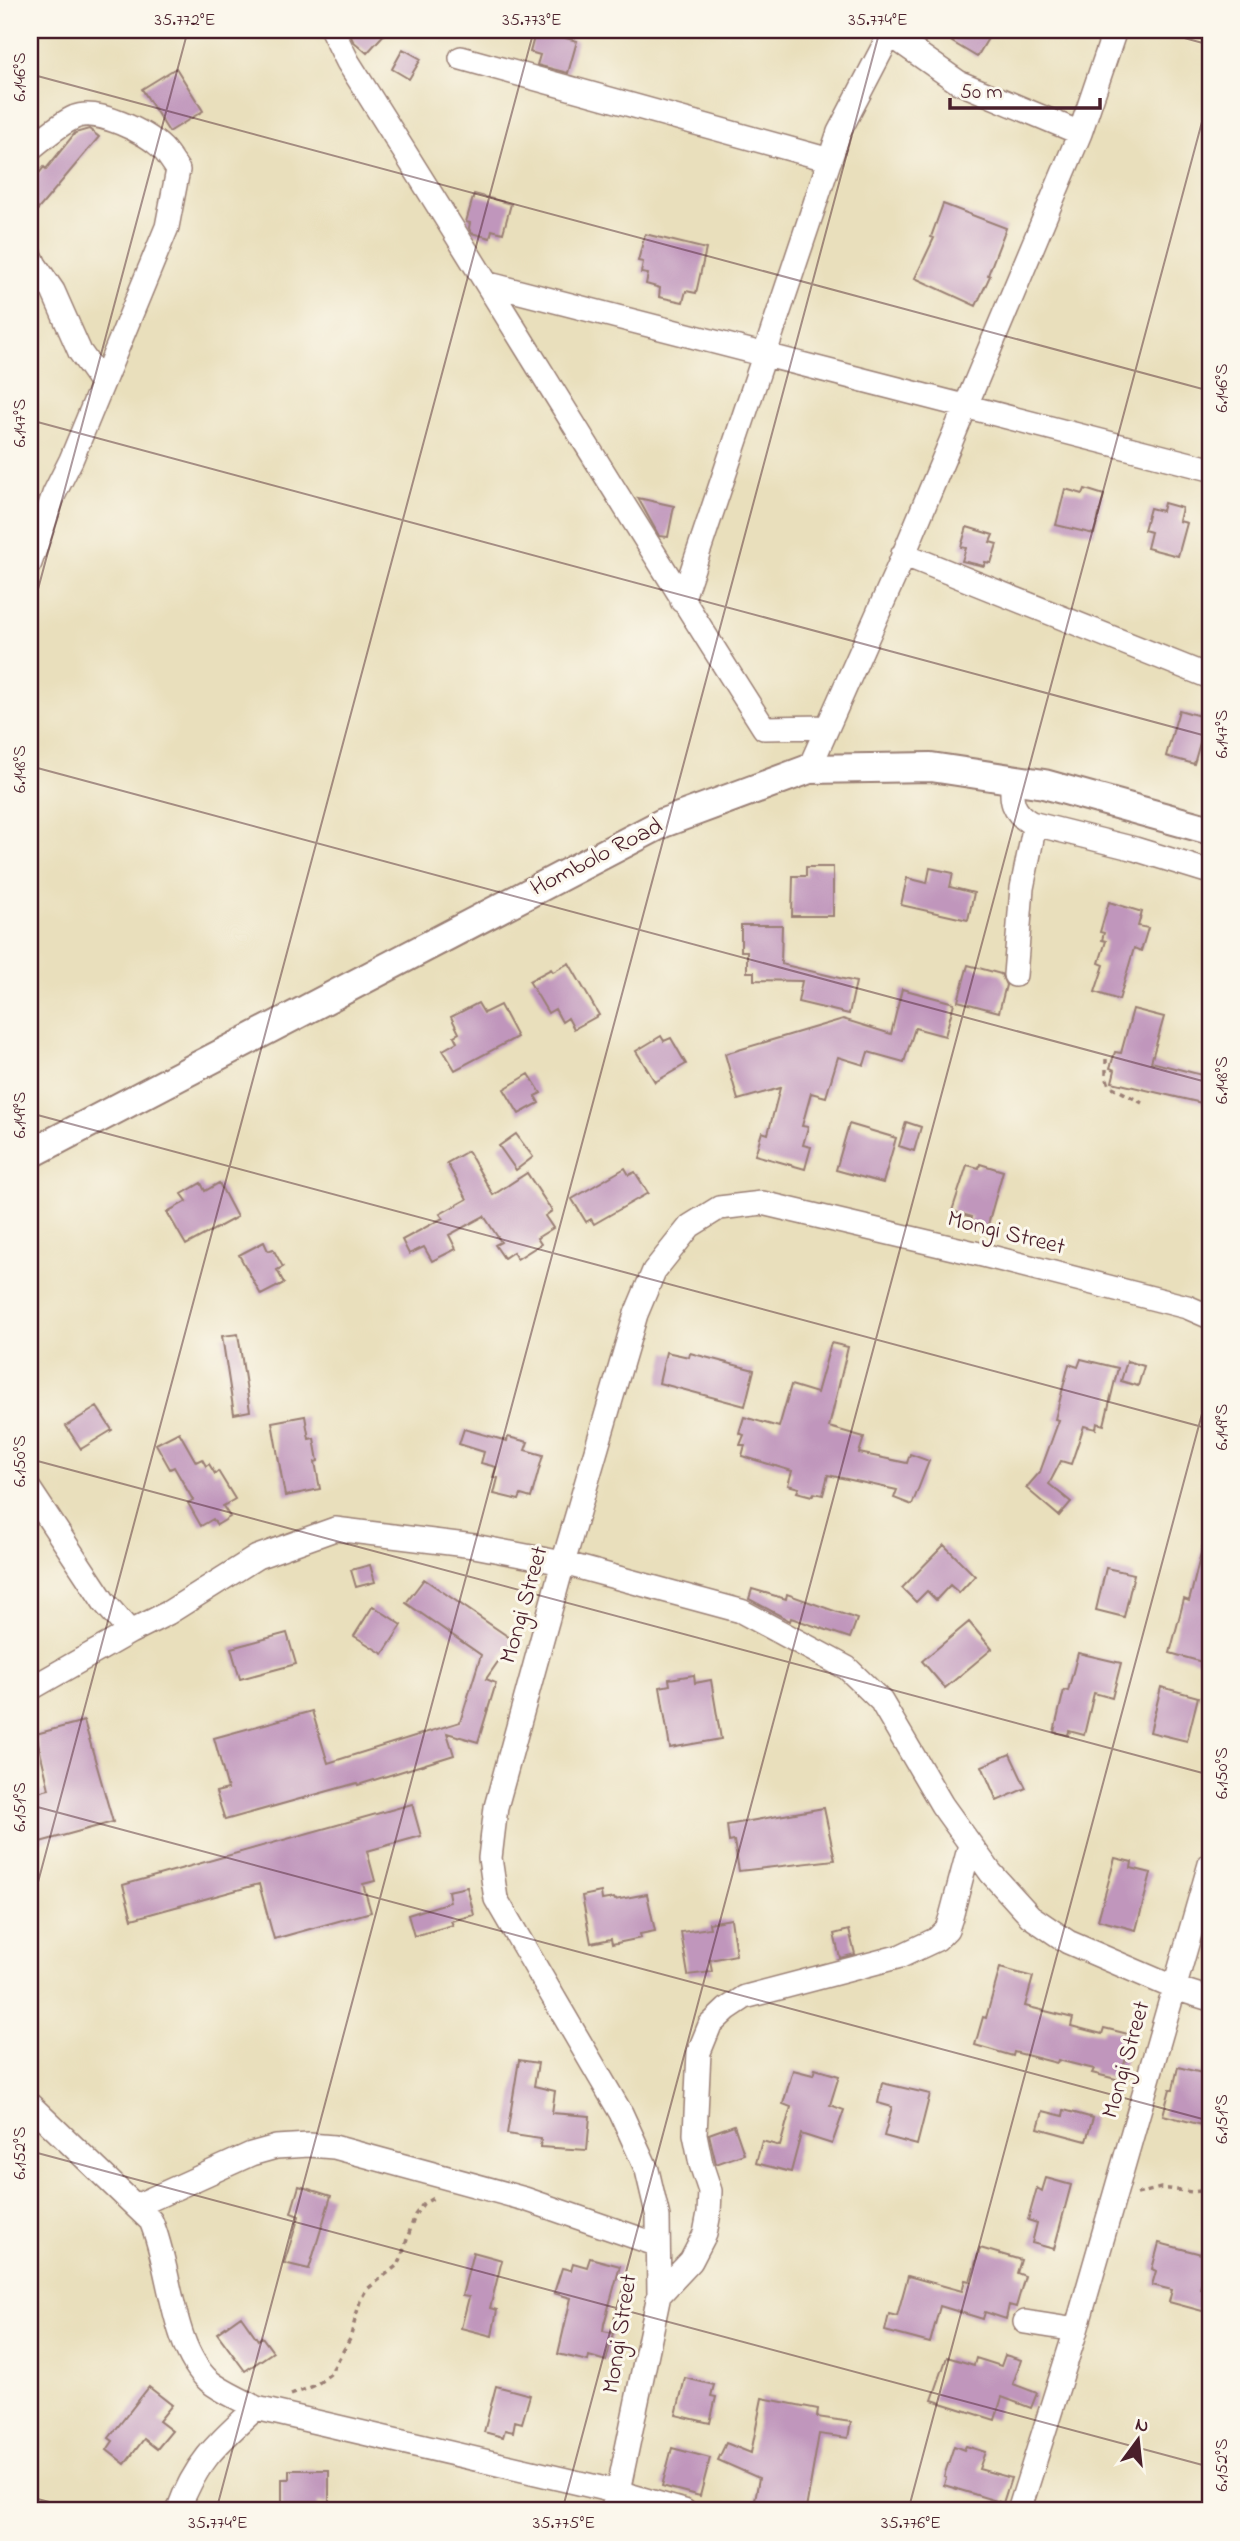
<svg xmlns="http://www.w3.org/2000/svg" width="1240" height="2541" viewBox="0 0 1240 2541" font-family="'Indie Flower',sans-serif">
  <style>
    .building { fill: #c096bc }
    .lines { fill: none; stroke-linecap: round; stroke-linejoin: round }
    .minor-casing { stroke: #9a7f74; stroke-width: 26 }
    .tertiary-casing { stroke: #9a7f74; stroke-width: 32 }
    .path { stroke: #9a7f74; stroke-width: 3.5; stroke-dasharray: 5 5; stroke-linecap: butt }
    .minor { stroke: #fff; stroke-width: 23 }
    .tertiary { stroke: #fff; stroke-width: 28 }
    .ticks { fill: none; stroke: #4a1f2b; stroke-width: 2; stroke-opacity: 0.45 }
    .labels { text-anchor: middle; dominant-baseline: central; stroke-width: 6; stroke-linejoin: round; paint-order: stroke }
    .street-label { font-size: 24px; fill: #4a1f2b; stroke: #fbf7ec }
    .neatline { fill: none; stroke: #4a1f2b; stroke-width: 2.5 }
    .ticks-label { font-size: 18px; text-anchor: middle; fill: #4a1f2b }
  </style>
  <rect width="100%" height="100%" fill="#fbf7ec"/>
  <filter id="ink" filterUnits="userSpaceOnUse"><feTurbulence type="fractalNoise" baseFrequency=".0143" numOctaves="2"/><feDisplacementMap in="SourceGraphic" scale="14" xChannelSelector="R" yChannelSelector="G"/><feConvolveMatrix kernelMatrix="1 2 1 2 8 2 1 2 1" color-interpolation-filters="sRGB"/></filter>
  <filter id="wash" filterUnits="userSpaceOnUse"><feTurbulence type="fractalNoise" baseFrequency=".00686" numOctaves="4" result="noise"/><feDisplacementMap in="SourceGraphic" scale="28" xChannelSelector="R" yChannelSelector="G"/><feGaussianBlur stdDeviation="1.57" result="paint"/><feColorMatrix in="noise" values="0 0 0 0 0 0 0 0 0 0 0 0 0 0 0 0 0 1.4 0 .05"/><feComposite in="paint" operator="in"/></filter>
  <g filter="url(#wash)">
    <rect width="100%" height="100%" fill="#e9dfbc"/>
    <g id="blocks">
      <!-- building -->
      <path class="building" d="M348,30H388L367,53L353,41Z
        M536,30L577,41L568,73L537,65L540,55L530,52Z
        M960,30H993L977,57L952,42Z
        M403,49L421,59L409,79L392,69Z
        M176,68L203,111L169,132L142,89Z
        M89,129L99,137L30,219V184L44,167L46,169L75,133Z
        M474,194L511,204L503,233L492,230L490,238L471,233L469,228L470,223L466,222Z
        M943,204L1006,228L988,275L990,276L976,306L915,278L934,238L931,237Z
        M645,234L706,249L696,293L686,291L683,302L659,297L660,288L646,284L648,274L641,273L643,262L638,261Z
        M1065,489L1083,494L1085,489L1104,495L1094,534L1056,525Z
        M638,498L674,506L668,537L659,536Z
        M1164,503L1182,508L1179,521L1187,523L1178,556L1147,548L1151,532L1144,530L1150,508L1162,511Z
        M967,527L993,535L990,542L997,544L991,563L985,562L984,566L962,561L966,548L961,547Z
        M1179,710L1207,718L1194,764L1166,756Z
        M806,867H833V916H792L793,876H806Z
        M930,868L953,873L950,887L974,893L968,920L901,905L907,878L927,883Z
        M1109,902L1142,912L1138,926L1148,928L1141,951L1134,948L1119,1000L1095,992L1104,965L1099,963L1106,941L1102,940L1104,933L1100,932Z
        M741,925H782L781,964L856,982L849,1014L798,1002L802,981L754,980V972H747V951H741Z
        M569,963L599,1015L574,1029L568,1018L562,1022L555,1009L548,1013L529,981L551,969L553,972Z
        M968,965L1001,974L1006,985L999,1012L958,1001Z
        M902,989L954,1003L945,1036L915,1028L904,1062L868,1052L864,1065L838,1057L826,1097L811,1093L802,1126L808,1127L803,1145L811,1147L805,1169L755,1155L762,1132L768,1134L780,1088L738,1100L725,1054L843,1019L891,1034Z
        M478,1003L484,1013L500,1005L517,1037L455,1070L443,1050L457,1042L454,1036L459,1033L451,1017Z
        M1133,1009L1164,1017L1151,1062L1210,1077V1105L1112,1082L1115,1070L1110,1068L1115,1052L1121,1053Z
        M661,1036L664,1041L671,1038L686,1064L655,1082L636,1051Z
        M529,1074L541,1093L535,1096L539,1103L519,1114L504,1089Z
        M906,1122L921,1127L914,1151L899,1146Z
        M849,1124L896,1138L883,1183L836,1170Z
        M516,1134L533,1157L516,1170L499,1146Z
        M468,1151L493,1195L527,1173L552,1211L545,1216L553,1228L537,1238L541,1244L517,1259L513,1252L504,1258L495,1245L501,1242L484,1216L449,1235L456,1249L432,1261L424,1247L409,1254L402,1240L443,1218L440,1214L467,1199L447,1163Z
        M980,1164L1003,1171L987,1228L970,1223L972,1217L952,1211L967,1165L979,1168Z
        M625,1168L629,1175L635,1172L648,1193L594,1224L591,1219L586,1222L572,1199Z
        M201,1183L205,1191L219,1183L237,1217L186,1245L167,1212L187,1201L182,1194Z
        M264,1242L268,1251L273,1249L283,1267L277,1270L284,1283L261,1295L239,1255Z
        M238,1334L250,1411L234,1414L222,1336Z
        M831,1343L848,1347L829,1427L864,1437L859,1453L907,1463L910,1454L929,1461L912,1505L894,1498L897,1490L828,1475L823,1495L814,1493L812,1496L797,1492L799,1488L788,1485L792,1471L742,1456L745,1445H740L744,1435L739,1433L744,1417L779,1427L791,1385L817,1393Z
        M666,1352L689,1357L690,1353L754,1370L745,1406L659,1383Z
        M1081,1359L1118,1368L1104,1425L1097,1423L1096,1429L1084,1426L1071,1464L1061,1461L1049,1484L1071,1502L1059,1516L1026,1488L1040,1472L1059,1420L1055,1419L1069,1364L1078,1367Z
        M1127,1361L1144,1366L1138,1386L1121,1381Z
        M97,1407L112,1430L81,1449L66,1426Z
        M305,1416L309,1439L314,1438L318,1461L315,1462L320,1489L285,1496L272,1422Z
        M464,1429L507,1441L508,1437L528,1442L525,1450L543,1455L531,1498L521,1495L519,1500L494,1494L498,1478L493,1477L496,1467L481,1463L484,1452L459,1444Z
        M179,1432L196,1462L202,1459L206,1466L209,1464L215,1474L218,1471L235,1499L223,1506L230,1517L217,1525L213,1519L201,1526L188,1503L193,1500L174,1467L170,1469L156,1444Z
        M1204,1541L1210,1542V1646L1206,1645L1202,1662L1170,1653L1184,1599L1189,1601L1192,1590Z
        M944,1545L975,1576L959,1593L950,1585L936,1600L927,1591L916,1602L902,1588Z
        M370,1565L375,1582L356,1587L351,1570Z
        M1106,1568L1134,1574L1124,1617L1096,1610Z
        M424,1579L513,1640L486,1679L496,1683L478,1742L447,1733L454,1755L358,1785L357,1783L225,1820L216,1792L228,1789L214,1738L312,1711L328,1763L460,1722L481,1655L406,1603Z
        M752,1589L786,1599L787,1594L857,1619L850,1638L791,1618L790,1621L749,1599Z
        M373,1606L402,1625L383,1654L354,1636Z
        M969,1622L992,1649L945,1688L922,1661Z
        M287,1633L296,1664L240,1679L231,1648Z
        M1078,1653L1121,1663L1112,1698L1094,1693L1084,1735L1069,1731L1068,1735L1054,1732L1064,1690L1068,1691Z
        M694,1675L695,1683L711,1680L721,1739L670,1748L660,1687L670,1685L669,1679Z
        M1161,1687L1198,1697L1187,1741L1150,1732Z
        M84,1721L113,1822L40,1842L30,1804V1794L49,1789L36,1734Z
        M1010,1754L1026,1788L997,1801L982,1766Z
        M412,1804L421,1836L367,1851L375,1881L363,1884L371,1912L274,1939L259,1884L132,1919L123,1885Z
        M824,1808L835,1860L739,1871L734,1841L729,1842L727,1825Z
        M1115,1858L1132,1862L1131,1868L1151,1873L1136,1930L1098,1920Z
        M467,1887L474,1915L451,1921L453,1925L414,1936L408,1915L450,1902L448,1891Z
        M601,1892L602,1900L614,1898L615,1900L647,1894L655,1931L640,1934L641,1938L612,1944L611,1939L591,1943L582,1896Z
        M731,1919L736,1955L710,1960L712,1972L688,1975L681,1932L710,1928L709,1923Z
        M849,1930L855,1954L840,1958L834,1934Z
        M1000,1968L1033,1977L1025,2006L1073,2018L1071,2026L1102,2034L1104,2028L1132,2035L1120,2080L1092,2073L1094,2069L1058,2060L1057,2063L1014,2052L1013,2056L975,2045L983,2017L986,2018Z
        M519,2060L538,2063L534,2086L555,2091L552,2113L590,2116L587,2150L540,2147L541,2139L507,2134Z
        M1178,2067L1210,2075V2127L1163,2115L1170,2089H1173Z
        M815,2069L839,2076L830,2105L844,2110L832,2144L801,2134L791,2172L756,2163L762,2141L780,2146L791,2107L783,2104L793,2070L813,2075Z
        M882,2083L930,2094L917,2145L884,2136L892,2107L878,2103Z
        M1064,2110L1093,2118L1086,2141L1038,2128L1043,2111L1063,2116Z
        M734,2125L744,2154L716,2164L709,2134Z
        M1046,2178L1071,2185L1054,2249L1032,2243L1037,2223L1028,2220L1037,2188L1042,2191Z
        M299,2186L331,2196L309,2269L284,2263L299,2216L291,2213Z
        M1159,2243L1209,2256L1200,2289L1210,2292L1206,2312L1169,2302L1172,2290L1152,2285L1156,2271L1152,2269Z
        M980,2248L1021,2260L1017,2273L1025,2276L1016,2307L1009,2305L1006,2319L985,2312L983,2319L940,2306L930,2343L885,2331L889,2314L897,2316L908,2276L962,2291L965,2280L970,2281Z
        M473,2252L502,2260L490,2308L497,2310L492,2336L461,2328L469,2297L462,2296Z
        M590,2258L620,2266L604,2324L603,2331L613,2333L606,2361L589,2356L588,2361L558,2354L571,2298L554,2293L562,2268L571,2270L573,2263L587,2267Z
        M241,2316L258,2340L262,2337L273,2352L245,2371L217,2333Z
        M1005,2355L1021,2360L1013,2384L1037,2393L1031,2408L1002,2397L995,2420L932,2400L947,2357L974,2365L976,2358L1001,2366Z
        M685,2378L714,2385L711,2396L716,2397L710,2423L676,2415Z
        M496,2386L530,2395L522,2423L515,2421L513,2432L505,2430L503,2437L484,2432Z
        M149,2387L172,2405L159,2421L172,2431L157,2449L144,2439L125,2464L107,2450L113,2441L109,2438Z
        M762,2398L818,2409L817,2417L851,2422L848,2438L819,2434L806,2509L792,2507L791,2511H763L765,2502L755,2500L759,2478L718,2460L726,2443L751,2453Z
        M954,2446L964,2450L966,2446L985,2452L979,2469L1011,2478L1003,2503L944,2485L946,2477L944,2476Z
        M672,2448L710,2458L700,2496L662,2486Z
        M289,2470H329V2504L318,2503V2511H282V2479H289Z"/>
    </g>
  </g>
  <g filter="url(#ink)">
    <use href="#blocks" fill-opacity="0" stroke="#9a7f74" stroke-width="2"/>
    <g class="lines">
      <!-- minor casing -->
      <g class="minor-casing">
        <path id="minor" d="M332,30L348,62C488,283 623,507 764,728L827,727
          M461,58L830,160
          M1080,133L1115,30
          M30,149C44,138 59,124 75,117C97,108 146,132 162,148C168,154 173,163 178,170L167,227L71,460L54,494L30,563
          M30,254L35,265L53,291L80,352L102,383
          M489,284L1210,469
          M903,554L1210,677
          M682,601L839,132L890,34
          M809,769L898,568L1080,133L958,82L884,30
          M1013,779C1010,800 1012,812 1031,823L1135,849L1210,872
          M1015,975L1022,888L1035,824
          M30,1490L104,1602L130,1632
          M30,1689L130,1632L168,1613L257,1557L335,1529L474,1546L563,1563L741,1611L847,1668L881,1701L942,1805L991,1873L1030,1916L1068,1942L1175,1988L1210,1999
          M30,2105L151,2221C171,2267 171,2347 209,2381C222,2392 241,2399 256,2408L618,2492L684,2511
          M136,2206L251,2154L276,2147L309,2145L334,2147L525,2199L658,2245
          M659,2295L691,2261L705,2234L709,2213L710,2191L701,2164L695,2134L699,2052L710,2025L727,2009L745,1997L901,1956L937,1939L947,1929L951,1917L970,1845
          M1025,2322L1076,2330
          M178,2511C195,2462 219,2442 256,2408
          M612,2511L618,2492L659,2295L658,2217L647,2170L621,2113L496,1899L490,1858L496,1807L563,1563L636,1314L654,1271L690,1226L719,1208L762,1203L983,1255L1187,1307L1210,1317
          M1019,2511L1076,2330L1210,1864"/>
      </g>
      <!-- tertiary casing -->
      <g class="tertiary-casing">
        <path id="tertiary" d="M30,1154L663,823L809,769L931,767L1044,784L1210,830"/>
      </g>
      <!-- path -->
      <path class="path" d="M1106,1059V1076L1109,1085L1142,1103
        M1137,2194L1161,2188L1192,2192L1210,2190
        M291,2395L316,2385L330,2374L350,2339L360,2301L366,2290L399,2264L415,2215L423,2204L435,2197"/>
      <!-- minor -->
      <use href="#minor" class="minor"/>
      <!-- tertiary -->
      <use href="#tertiary" class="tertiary"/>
    </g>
  </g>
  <!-- ticks -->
  <path class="ticks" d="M1155,30L1210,45M30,74L1210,391M30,420L1210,737M30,619L188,30M30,766L1210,1083M30,1113L1210,1429M30,1459L1210,1775M30,1805L1210,2121M30,1912L534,30M30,2151L1210,2467M30,2497L84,2511M216,2511L880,30M562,2511L1210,92M908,2511L1210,1384"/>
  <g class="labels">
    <!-- street labels -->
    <g class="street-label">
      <text transform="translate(597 858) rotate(-27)">Hombolo Road</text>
      <text transform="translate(1006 1234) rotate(14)">Mongi Street</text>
      <text transform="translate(525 1605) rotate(-74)">Mongi Street</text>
      <text transform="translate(1127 2060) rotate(-74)">Mongi Street</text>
      <text transform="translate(621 2334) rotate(-81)">Mongi Street</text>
    </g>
  </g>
  <!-- margin -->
  <rect width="1240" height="2541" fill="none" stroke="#fbf7ec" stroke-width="77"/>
  <!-- north arrow -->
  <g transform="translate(1138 2440) rotate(15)" stroke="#fbf7ec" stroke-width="5" paint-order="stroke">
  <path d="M0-5L12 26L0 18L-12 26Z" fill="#4a1f2b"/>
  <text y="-10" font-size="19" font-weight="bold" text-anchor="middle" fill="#4a1f2b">N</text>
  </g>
  <!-- scale -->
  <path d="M950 98v10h150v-10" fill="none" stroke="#4a1f2b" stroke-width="3.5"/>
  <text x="960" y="98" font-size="21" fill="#4a1f2b" stroke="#fbf7ec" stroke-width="5" paint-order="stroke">50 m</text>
  <rect x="38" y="38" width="1164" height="2464" class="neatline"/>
  <g class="ticks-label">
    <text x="185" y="25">35.772°E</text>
    <text x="532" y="25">35.773°E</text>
    <text x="878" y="25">35.774°E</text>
    <text transform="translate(19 77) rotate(-90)" y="6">6.146°S</text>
    <text transform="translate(1221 388) rotate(-90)" y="6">6.146°S</text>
    <text transform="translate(19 423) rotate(-90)" y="6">6.147°S</text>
    <text transform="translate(1221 734) rotate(-90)" y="6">6.147°S</text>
    <text transform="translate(19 769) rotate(-90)" y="6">6.148°S</text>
    <text transform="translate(1221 1080) rotate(-90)" y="6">6.148°S</text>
    <text transform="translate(19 1115) rotate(-90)" y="6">6.149°S</text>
    <text transform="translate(1221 1427) rotate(-90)" y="6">6.149°S</text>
    <text transform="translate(19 1461) rotate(-90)" y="6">6.150°S</text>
    <text transform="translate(1221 1773) rotate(-90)" y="6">6.150°S</text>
    <text transform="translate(19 1807) rotate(-90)" y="6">6.151°S</text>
    <text transform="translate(1221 2119) rotate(-90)" y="6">6.151°S</text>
    <text transform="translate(19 2153) rotate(-90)" y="6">6.152°S</text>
    <text transform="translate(1221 2465) rotate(-90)" y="6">6.152°S</text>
    <text x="218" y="2528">35.774°E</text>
    <text x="564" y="2528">35.775°E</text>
    <text x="911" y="2528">35.776°E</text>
  </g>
</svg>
